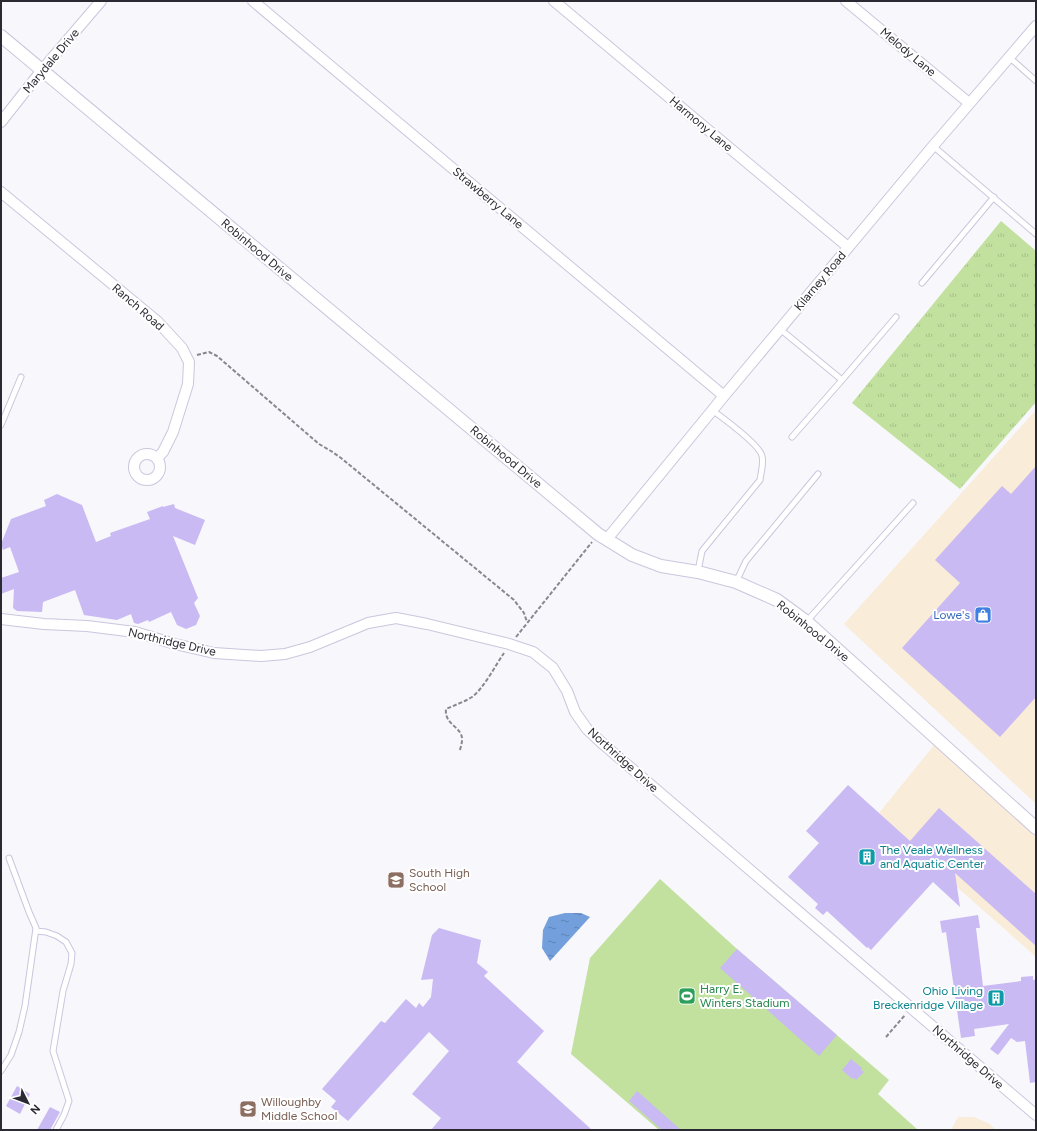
<svg xmlns="http://www.w3.org/2000/svg" width="1037" height="1131" viewBox="0 0 1037 1131" font-family="Figtree,sans-serif">
  <style>
    .commercial { fill: #f9ecd8 }
    .grass { fill: #c2e19f }
    .park { fill: url(#park-tufts) }
    .water { fill: url(#water-ripples) }
    .building { fill: #c9baf4 }
    .lines { fill: none; stroke-linecap: round; stroke-linejoin: round }
    .service-casing { stroke: #cbc6dd; stroke-width: 7 }
    .minor-casing { stroke: #cbc6dd; stroke-width: 12 }
    .tertiary-casing { stroke: #cbc6dd; stroke-width: 14 }
    .path { stroke: #89878f; stroke-width: 2; stroke-dasharray: 4 2; stroke-linecap: butt }
    .service { stroke: #fff; stroke-width: 5 }
    .minor { stroke: #fff; stroke-width: 10 }
    .tertiary { stroke: #fff; stroke-width: 12 }
    .labels { text-anchor: middle; dominant-baseline: central; stroke-width: 4; stroke-linejoin: round; paint-order: stroke }
    .street-label { font-size: 12px; fill: #2b2932; stroke: #fff }
    .shop-label { font-size: 12px; fill: #366cbe; stroke: #fff; text-anchor: end }
    .culture-label { font-size: 12px; fill: #0d838f; stroke: #fff; text-anchor: start }
    .education-label { font-size: 12px; fill: #785e54; stroke: #fff; text-anchor: start }
    .leisure-label { font-size: 12px; fill: #27864d; stroke: #fff; text-anchor: start }
  </style>
  <defs>
    <pattern id="park-tufts" width="24" height="20" patternUnits="userSpaceOnUse"><rect width="24" height="20" fill="#c2e19f"/><path d="M3 7l-1-3M5 7V3M7 7l1-3M15 17l-1-3M17 17v-4M19 17l1-3" fill="none" stroke="#a7c189"/></pattern>
    <pattern id="water-ripples" width="26" height="14" patternUnits="userSpaceOnUse"><rect width="26" height="14" fill="#73a0dd"/><path d="M2 4q2-2 4 0t4 0M15 11q2-2 4 0t4 0" fill="none" stroke="#5f82b4"/></pattern>
  </defs>
  <rect width="100%" height="100%" fill="#f8f7fc"/>
  <!-- commercial -->
  <path class="commercial" d="M1036,410V804L844,624Z
    M935,744L1036,835V957L941,873L879,813Z
    M958,1117H974L990,1124L996,1130H951Z"/>
  <!-- grass -->
  <path class="grass" d="M660,879L737,949L889,1080L878,1094L918,1130H659L571,1054L590,958Z"/>
  <!-- park -->
  <path class="park" d="M1001,221L1036,251V402L960,489L852,403Z"/>
  <!-- water -->
  <path class="water" d="M565,913H581L590,917L550,961L542,948L543,930L549,917Z"/>
  <!-- building -->
  <path class="building" d="M1036,466V697L1000,737L902,648L960,583L935,560L1002,486L1011,494Z
    M57,494L82,505L96,542L111,536L110,533L150,519L147,512L163,506V507L174,504L175,508L205,520L195,545L173,536L198,598L194,603L200,616L196,625L186,629L177,625L171,612L149,622L148,620L138,624L134,623L131,614L117,620L84,615L75,590L43,602L42,612L17,611L13,608L14,589L1,594V578L19,572L10,547L3,550L1,544L11,519L46,506L44,500Z
    M848,785L910,841L939,808L1036,894V946L955,873L960,907L933,882L871,950L868,947L867,948L827,911L823,915L815,908L818,904L788,877L819,843L806,831Z
    M978,915L980,928H976L983,986L1021,981V977L1033,976V980L1036,979V1082L1030,1083L1025,1041L1017,1042L1011,1038L998,1055L990,1049L1009,1024L974,1029L975,1036L961,1038L946,932L942,933L940,921Z
    M439,928L481,940L477,963L488,972L484,976L544,1031L517,1062L592,1130H431L441,1118L412,1094L449,1051L429,1032L348,1121L331,1107L336,1101L322,1089L381,1021L385,1023L406,999L416,1008L419,1003L423,1007L431,997L433,979L421,980L432,935Z
    M737,949L837,1035L819,1056L720,968Z
    M851,1059L862,1068L861,1070L864,1072L856,1080L854,1078L852,1079L842,1070Z
    M17,1086L30,1094L20,1114L6,1106Z
    M637,1091L681,1130H662L629,1101Z
    M50,1107L60,1112L50,1130H37Z"/>
  <g class="lines">
    <!-- service casing -->
    <g class="service-casing">
      <path id="service" d="M1009,57L1036,81
        M933,146L1036,234
        M922,283L994,197
        M780,329L842,380L896,317
        M1,425L21,377
        M792,437L842,380
        M698,571L702,551L760,480C761,472 764,464 762,456C760,445 723,418 712,410
        M736,582L746,561L818,474
        M807,621L913,503
        M36,931L46,932L57,936L66,942L72,953L71,964L63,991L53,1051L69,1101L64,1115L56,1130
        M1,1071L11,1055L19,1032L25,1006L36,928L29,912L9,858"/>
    </g>
    <!-- minor casing -->
    <g class="minor-casing">
      <path id="minor" d="M253,1L724,396
        M554,1L848,247
        M846,1L969,103
        M1,122L42,70L101,1
        M1,192L157,321L182,348L189,362L188,384L173,432L163,452L157,458
        M134 467a13 13 0 1 1 26 0a13 13 0 1 1-26 0Z
        M607,539L724,396L933,146L1036,26
        M1,619L44,624L87,626L135,632L175,644L214,653L261,656L285,654L310,647L368,623L396,618L427,624L509,644L533,652L553,668L567,691L575,712L587,729L603,744L1036,1115"/>
    </g>
    <!-- tertiary casing -->
    <g class="tertiary-casing">
      <path id="tertiary" d="M1,36L598,534L632,555L661,566L698,572L736,582L777,600L807,622L1036,828"/>
    </g>
    <!-- path -->
    <path class="path" d="M197,355L209,352L217,356L319,444L331,451L341,458L514,600L524,613L527,622
      M516,637L592,542
      M460,750C461,746 462,743 462,740C463,727 444,725 446,709C455,705 464,702 472,697C484,688 495,666 504,653
      M886,1037L905,1015"/>
    <!-- service -->
    <use href="#service" class="service"/>
    <!-- minor -->
    <use href="#minor" class="minor"/>
    <!-- tertiary -->
    <use href="#tertiary" class="tertiary"/>
  </g>
  <!-- icons -->
  <defs>
    <g id="shop-square" transform="scale(0.9)"><rect x="-9" y="-9" width="18" height="18" rx="4" fill="#3f7fe0" stroke="#fff"/><path d="M-5-2.5h2.3a2.7 3.5 0 0 1 5.4 0H5L5.5 6h-11ZM-1.5-2.5h3a1.5 2.3 0 0 0-3 0Z" fill="#fff"/></g>
    <g id="building-square" transform="scale(0.9)"><rect x="-9" y="-9" width="18" height="18" rx="4" fill="#0f9aa8" stroke="#fff"/><path d="M-4-6H4V6H1V3H-1V6H-4ZM-2.5-4.3h1.7v1.8h-1.7ZM.8-4.3h1.7v1.8H.8ZM-2.5-1h1.7V.8h-1.7ZM.8-1h1.7V.8H.8Z" fill="#fff"/></g>
    <g id="school-square" transform="scale(0.9)"><rect x="-9" y="-9" width="18" height="18" rx="4" fill="#8d6e63" stroke="#fff"/><path d="M0-5L7-2L0 1L-7-2ZM-4 1L0 2.5L4 1V4Q0 6-4 4Z" fill="#fff"/></g>
    <g id="stadium-square" transform="scale(0.9)"><rect x="-9" y="-9" width="18" height="18" rx="4" fill="#2e9e5b" stroke="#fff"/><path d="M0-5a6.5 5 0 1 0 0 10a6.5 5 0 1 0 0-10ZM-3.5-1.8h7v3.6h-7Z" fill="#fff"/></g>
  </defs>
  <g fill-rule="evenodd">
    <use href="#shop-square" x="983" y="615"/>
    <use href="#building-square" x="867" y="857"/>
    <use href="#school-square" x="396" y="880"/>
    <use href="#stadium-square" x="687" y="996"/>
    <use href="#building-square" x="996" y="998"/>
    <use href="#school-square" x="248" y="1109"/>
  </g>
  <g class="labels">
    <!-- street labels -->
    <g class="street-label">
      <text transform="translate(908 52) rotate(40)">Melody Lane</text>
      <text transform="translate(51 61) rotate(-50)">Marydale Drive</text>
      <text transform="translate(701 124) rotate(40)">Harmony Lane</text>
      <text transform="translate(488 198) rotate(40)">Strawberry Lane</text>
      <text transform="translate(257 250) rotate(40)">Robinhood Drive</text>
      <text transform="translate(820 281) rotate(-50)">Kilarney Road</text>
      <text transform="translate(138 307) rotate(41)">Ranch Road</text>
      <text transform="translate(506 457) rotate(40)">Robinhood Drive</text>
      <text transform="translate(813 631) rotate(39)">Robinhood Drive</text>
      <text transform="translate(172 642) rotate(13)">Northridge Drive</text>
      <text transform="translate(623 760) rotate(42)">Northridge Drive</text>
      <text transform="translate(968 1057) rotate(41)">Northridge Drive</text>
    </g>
    <!-- shop labels -->
    <g class="shop-label">
      <text x="970" y="615">Lowe's</text>
    </g>
    <!-- culture labels -->
    <g class="culture-label">
      <text x="880" y="850">The Veale Wellness<tspan x="880" dy="14">and Aquatic Center</tspan></text>
      <text x="983" y="991" text-anchor="end">Ohio Living<tspan x="983" dy="14">Breckenridge Village</tspan></text>
    </g>
    <!-- education labels -->
    <g class="education-label">
      <text x="409" y="873">South High<tspan x="409" dy="14">School</tspan></text>
      <text x="261" y="1102">Willoughby<tspan x="261" dy="14">Middle School</tspan></text>
    </g>
    <!-- leisure labels -->
    <g class="leisure-label">
      <text x="700" y="989">Harry E.<tspan x="700" dy="14">Winters Stadium</tspan></text>
    </g>
  </g>
  <!-- border -->
  <rect width="1037" height="1131" fill="none" stroke="#2b2932" stroke-width="4"/>
  <!-- north arrow -->
  <g transform="translate(28 1103) rotate(132)" stroke="#ffffff" stroke-width="3" paint-order="stroke">
  <path d="M0-3L7 15L0 10L-7 15Z" fill="#2b2932"/>
  <text y="-6" font-size="11" font-weight="bold" text-anchor="middle" fill="#2b2932">N</text>
  </g>
</svg>
